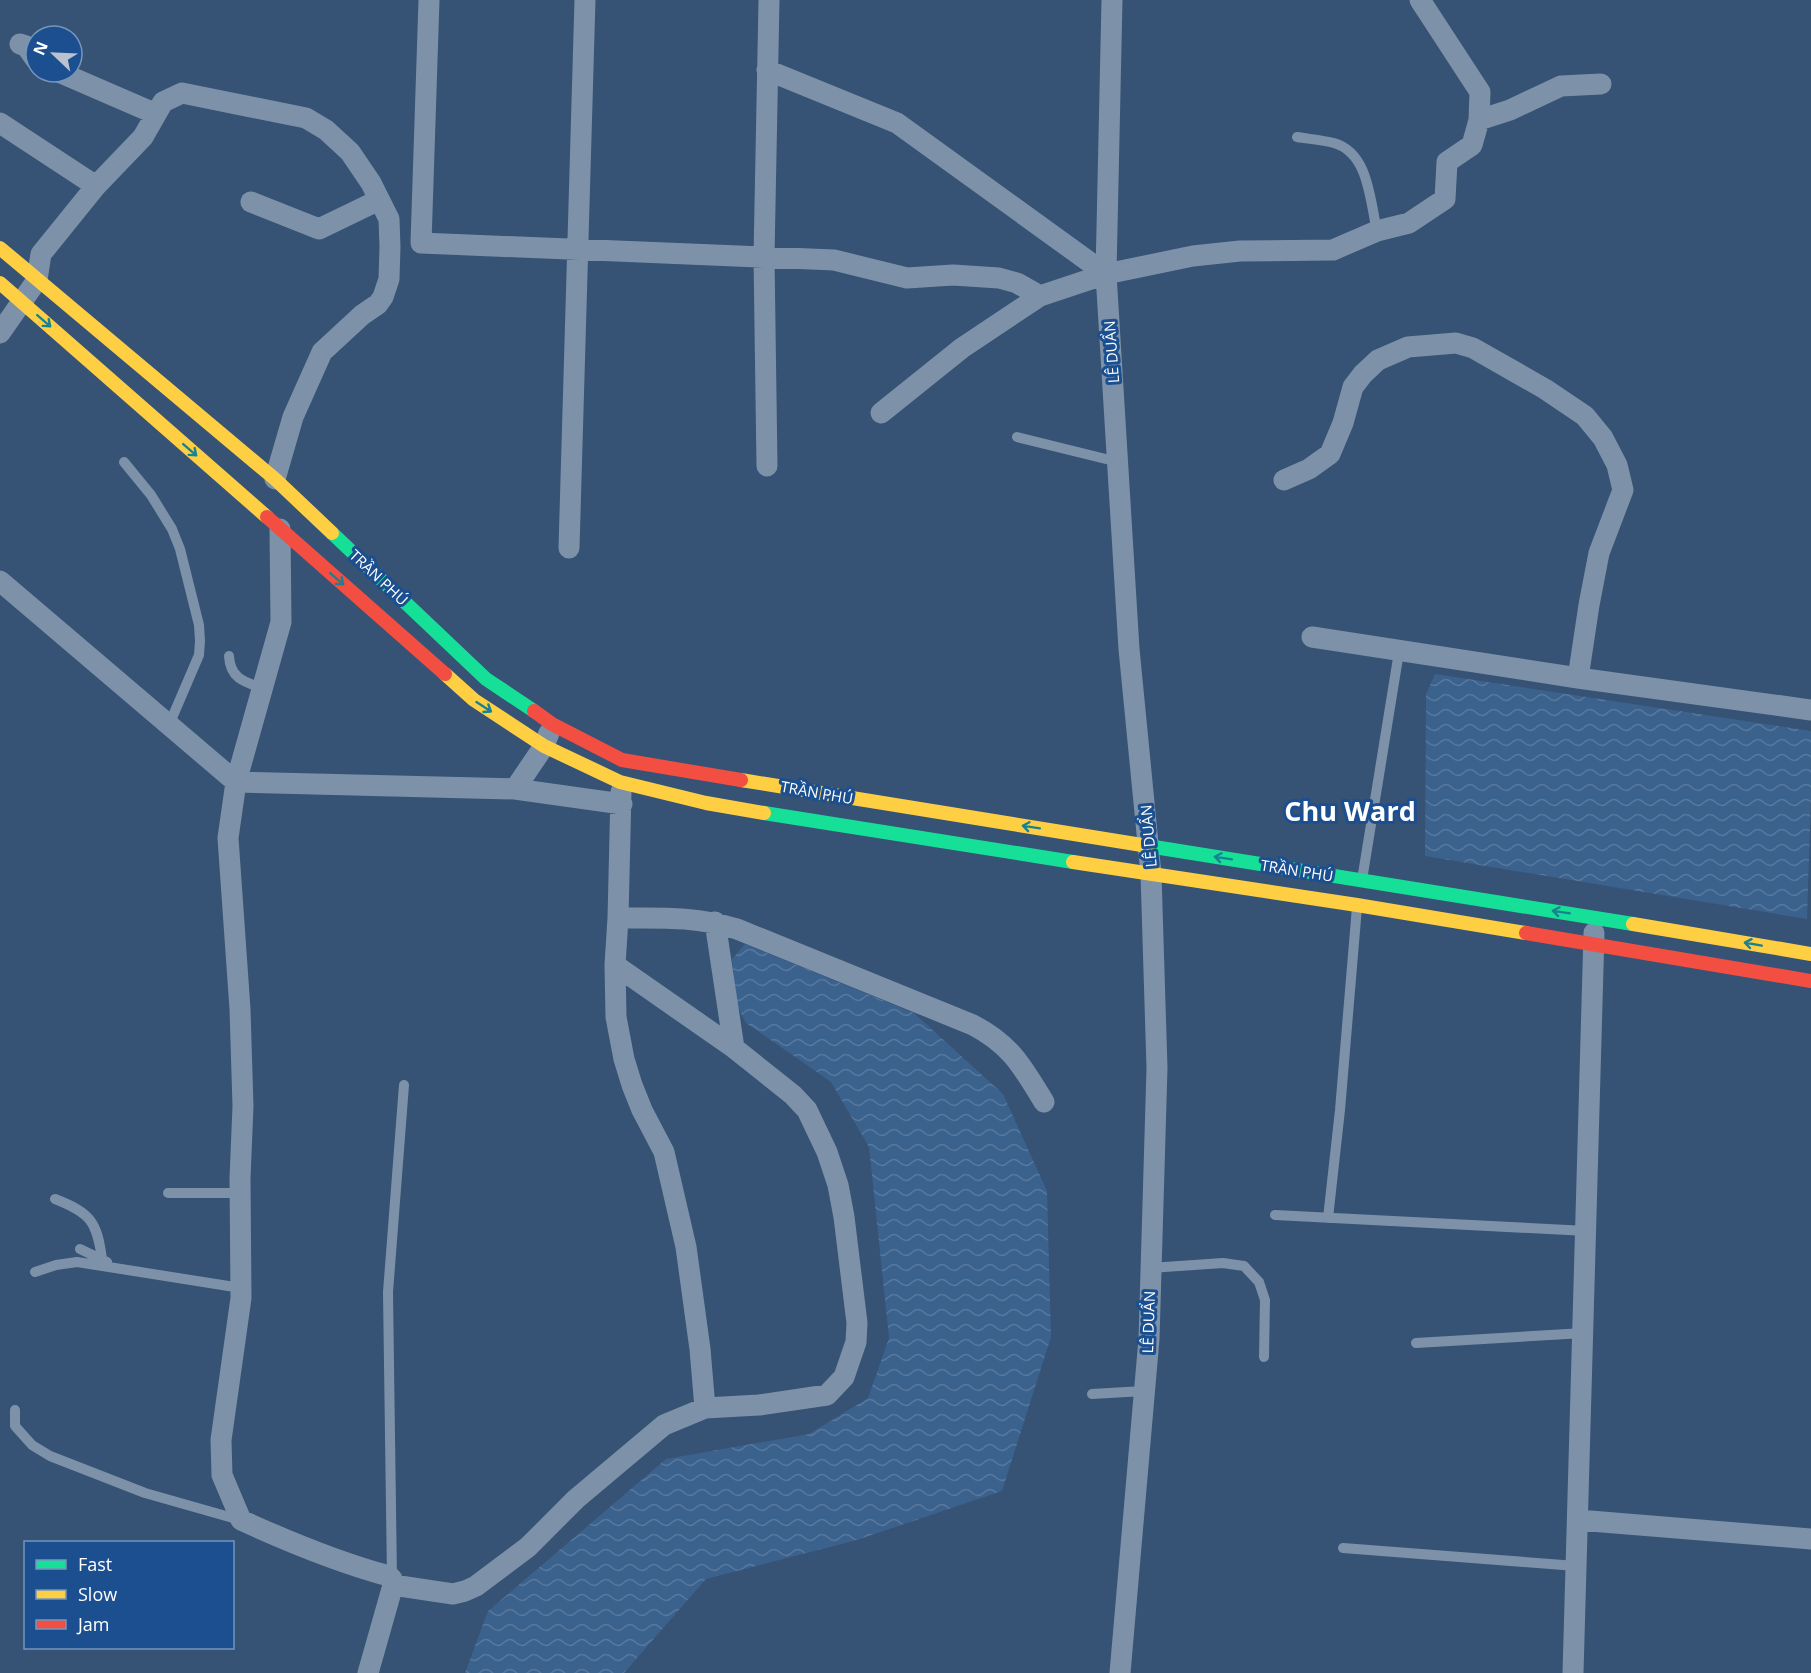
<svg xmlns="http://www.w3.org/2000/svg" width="1811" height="1673" viewBox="0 0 1811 1673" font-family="'Open Sans',sans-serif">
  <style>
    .water { fill: url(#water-waves) }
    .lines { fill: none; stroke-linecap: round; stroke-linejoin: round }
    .lane { stroke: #7d92a8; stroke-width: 10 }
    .street { stroke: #7d92a8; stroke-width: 21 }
    .fast { stroke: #16e098; stroke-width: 14 }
    .slow { stroke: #ffcf43; stroke-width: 14 }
    .jam { stroke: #f24e42; stroke-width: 14 }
    .oneway { stroke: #198292 }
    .labels { text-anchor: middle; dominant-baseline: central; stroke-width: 6; stroke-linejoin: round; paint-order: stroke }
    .street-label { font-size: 15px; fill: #fff; stroke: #1b4f8f }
    .town-label { font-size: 27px; font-weight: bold; fill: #fff; stroke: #1b4f8f }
  </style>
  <defs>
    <pattern id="water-waves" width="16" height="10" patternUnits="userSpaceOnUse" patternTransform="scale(1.5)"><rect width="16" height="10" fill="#3b618d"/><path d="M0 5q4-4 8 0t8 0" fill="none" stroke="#58799e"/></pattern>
  </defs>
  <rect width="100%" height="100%" fill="#365274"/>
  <!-- water -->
  <path class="water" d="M1435,674L1811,731V796L1807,919L1425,856L1426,694Z
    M745,944L914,1013L1003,1094L1047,1191L1051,1337L1002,1491L857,1540L706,1579L624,1673H465L488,1611L666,1459L809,1434L868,1398L889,1338L869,1147L831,1082L746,1023L737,1006L732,959Z"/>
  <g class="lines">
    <!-- lane -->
    <path class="lane" d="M1297,137C1309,139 1322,140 1334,143C1369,153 1370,201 1377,231
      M1017,437L1118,462
      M124,462L151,495L172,529L180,549L199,625L200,641L199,655L169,725
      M229,656C230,678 244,682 262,688
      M1362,880L1398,658
      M168,1193H240
      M55,1199C91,1213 97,1222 102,1259
      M1275,1215L1587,1231
      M1328,1218L1340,1110L1357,907
      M80,1249L107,1262
      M1150,1268L1223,1263L1244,1266L1259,1282L1265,1300L1264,1357
      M35,1272L56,1265L77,1262L241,1288
      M1416,1343L1584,1333
      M1092,1394L1144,1391
      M15,1410V1426L32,1445L50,1456L145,1493L240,1520
      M1343,1548L1576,1566
      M392,1579L388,1292L404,1085"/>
    <!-- street -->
    <path class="street" d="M429,0L421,243L834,260L907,278L953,275L999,278L1017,283L1040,296
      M1112,0L1106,274L1129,649L1151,874L1157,1068L1149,1339L1120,1673
      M20,44L26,46L36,60
      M767,70L897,123L1106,274L1193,256L1240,251L1333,250L1377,231L1409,223L1445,199L1447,162L1472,145L1479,120L1480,92L1420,0
      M59,72L156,114
      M1479,120L1510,110L1561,86L1601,84
      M0,123L96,186
      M251,202L319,229L379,200
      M0,333L37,280L41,254L96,186L143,137L163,102L182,93L306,118L326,130L350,152L371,183L389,219L390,247L389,279L383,297L378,304L362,315L322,352L293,417L275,479
      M881,413L962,348L1040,296L1106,274
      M767,466L764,257L769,0
      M1284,480L1309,469L1330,454L1343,423L1353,387L1363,374L1378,360L1408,347L1456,343L1473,348L1545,389L1585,416L1603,438L1617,465L1623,490L1599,553L1589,605L1578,678
      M280,529L281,622L236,782L228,838L240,1009L243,1106L240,1178L241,1298L221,1440L222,1475L241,1520C289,1542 337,1562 389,1576L392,1579L393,1585L368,1673
      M569,548L585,0
      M0,581L236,782L515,789L622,804
      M1312,637L1578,678L1811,710
      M515,789L544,746L549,733
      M621,792L618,918L615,965L616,1017L624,1059L632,1085L642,1110L664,1152L686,1247L700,1349L705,1408
      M618,918C660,918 696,916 737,929L973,1025C1011,1045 1022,1066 1044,1102
      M715,922L734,1048
      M1578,1520L1811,1539
      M393,1585L453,1594L465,1591L476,1586L528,1547L576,1499L664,1425L705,1408L759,1405L827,1395L844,1377L856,1342L857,1323L844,1217L838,1185L827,1152L807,1110L793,1095L734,1048L615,965
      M1573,1673L1594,933"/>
    <!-- fast -->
    <path class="fast" d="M332,533L486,679L534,711
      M764,813L1073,862
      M1148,846L1633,924"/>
    <!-- slow -->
    <path class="slow" d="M0,248L275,479L332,533
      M0,283L267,517
      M445,674L474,700L544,746L620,782L706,803L764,813
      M741,780L1148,846
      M1073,862L1357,905L1526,933
      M1633,924L1811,954"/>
    <!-- jam -->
    <path class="jam" d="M267,517L445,674
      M534,711L552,724L622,760L741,780
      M1526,933L1811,981"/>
  </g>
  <!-- one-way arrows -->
  <defs><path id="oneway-shaft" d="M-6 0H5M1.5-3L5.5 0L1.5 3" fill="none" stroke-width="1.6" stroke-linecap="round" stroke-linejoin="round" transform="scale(1.5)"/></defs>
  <g class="oneway">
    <use href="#oneway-shaft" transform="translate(44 321) rotate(41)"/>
    <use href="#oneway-shaft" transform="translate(190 450) rotate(41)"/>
    <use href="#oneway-shaft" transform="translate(337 579) rotate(41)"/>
    <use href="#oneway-shaft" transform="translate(484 707) rotate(33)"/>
    <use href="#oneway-shaft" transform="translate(1031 827) rotate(-171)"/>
    <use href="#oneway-shaft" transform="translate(1223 858) rotate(-171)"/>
    <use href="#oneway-shaft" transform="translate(1561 912) rotate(-171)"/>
    <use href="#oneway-shaft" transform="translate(1753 944) rotate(-170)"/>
  </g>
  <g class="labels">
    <!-- street labels -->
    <g class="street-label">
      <text transform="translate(1111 352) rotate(-94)">LÊ DUẨN</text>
      <text transform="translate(379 577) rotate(43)">TRẦN PHÚ</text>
      <text transform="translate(817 792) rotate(10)">TRẦN PHÚ</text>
      <text transform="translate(1148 836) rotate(-95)">LÊ DUẨN</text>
      <text transform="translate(1297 870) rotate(9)">TRẦN PHÚ</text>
      <text transform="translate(1148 1322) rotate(-88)">LÊ DUẨN</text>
    </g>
    <!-- town labels -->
    <g class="town-label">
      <text x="1350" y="810">Chu Ward</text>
    </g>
  </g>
  <!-- legend -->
  <rect x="24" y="1541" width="210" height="108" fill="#1b4f8f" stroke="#7695bc" stroke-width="1.5"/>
  <rect x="36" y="1560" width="30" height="9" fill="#16e098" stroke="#7695bc" stroke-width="1.5"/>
  <text x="78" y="1571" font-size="18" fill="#ffffff">Fast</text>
  <rect x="36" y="1590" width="30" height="9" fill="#ffcf43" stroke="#7695bc" stroke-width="1.5"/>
  <text x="78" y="1601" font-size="18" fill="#ffffff">Slow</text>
  <rect x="36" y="1620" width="30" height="9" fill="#f24e42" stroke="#7695bc" stroke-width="1.5"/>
  <text x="78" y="1631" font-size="18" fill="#ffffff">Jam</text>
  <!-- north arrow -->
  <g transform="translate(54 54) rotate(293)"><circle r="28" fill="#1b4f8f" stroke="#7695bc" stroke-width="1.5"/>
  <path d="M0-4.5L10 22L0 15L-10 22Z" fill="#b9c2ce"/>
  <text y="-9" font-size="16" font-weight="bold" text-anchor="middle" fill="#ffffff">N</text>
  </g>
</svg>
